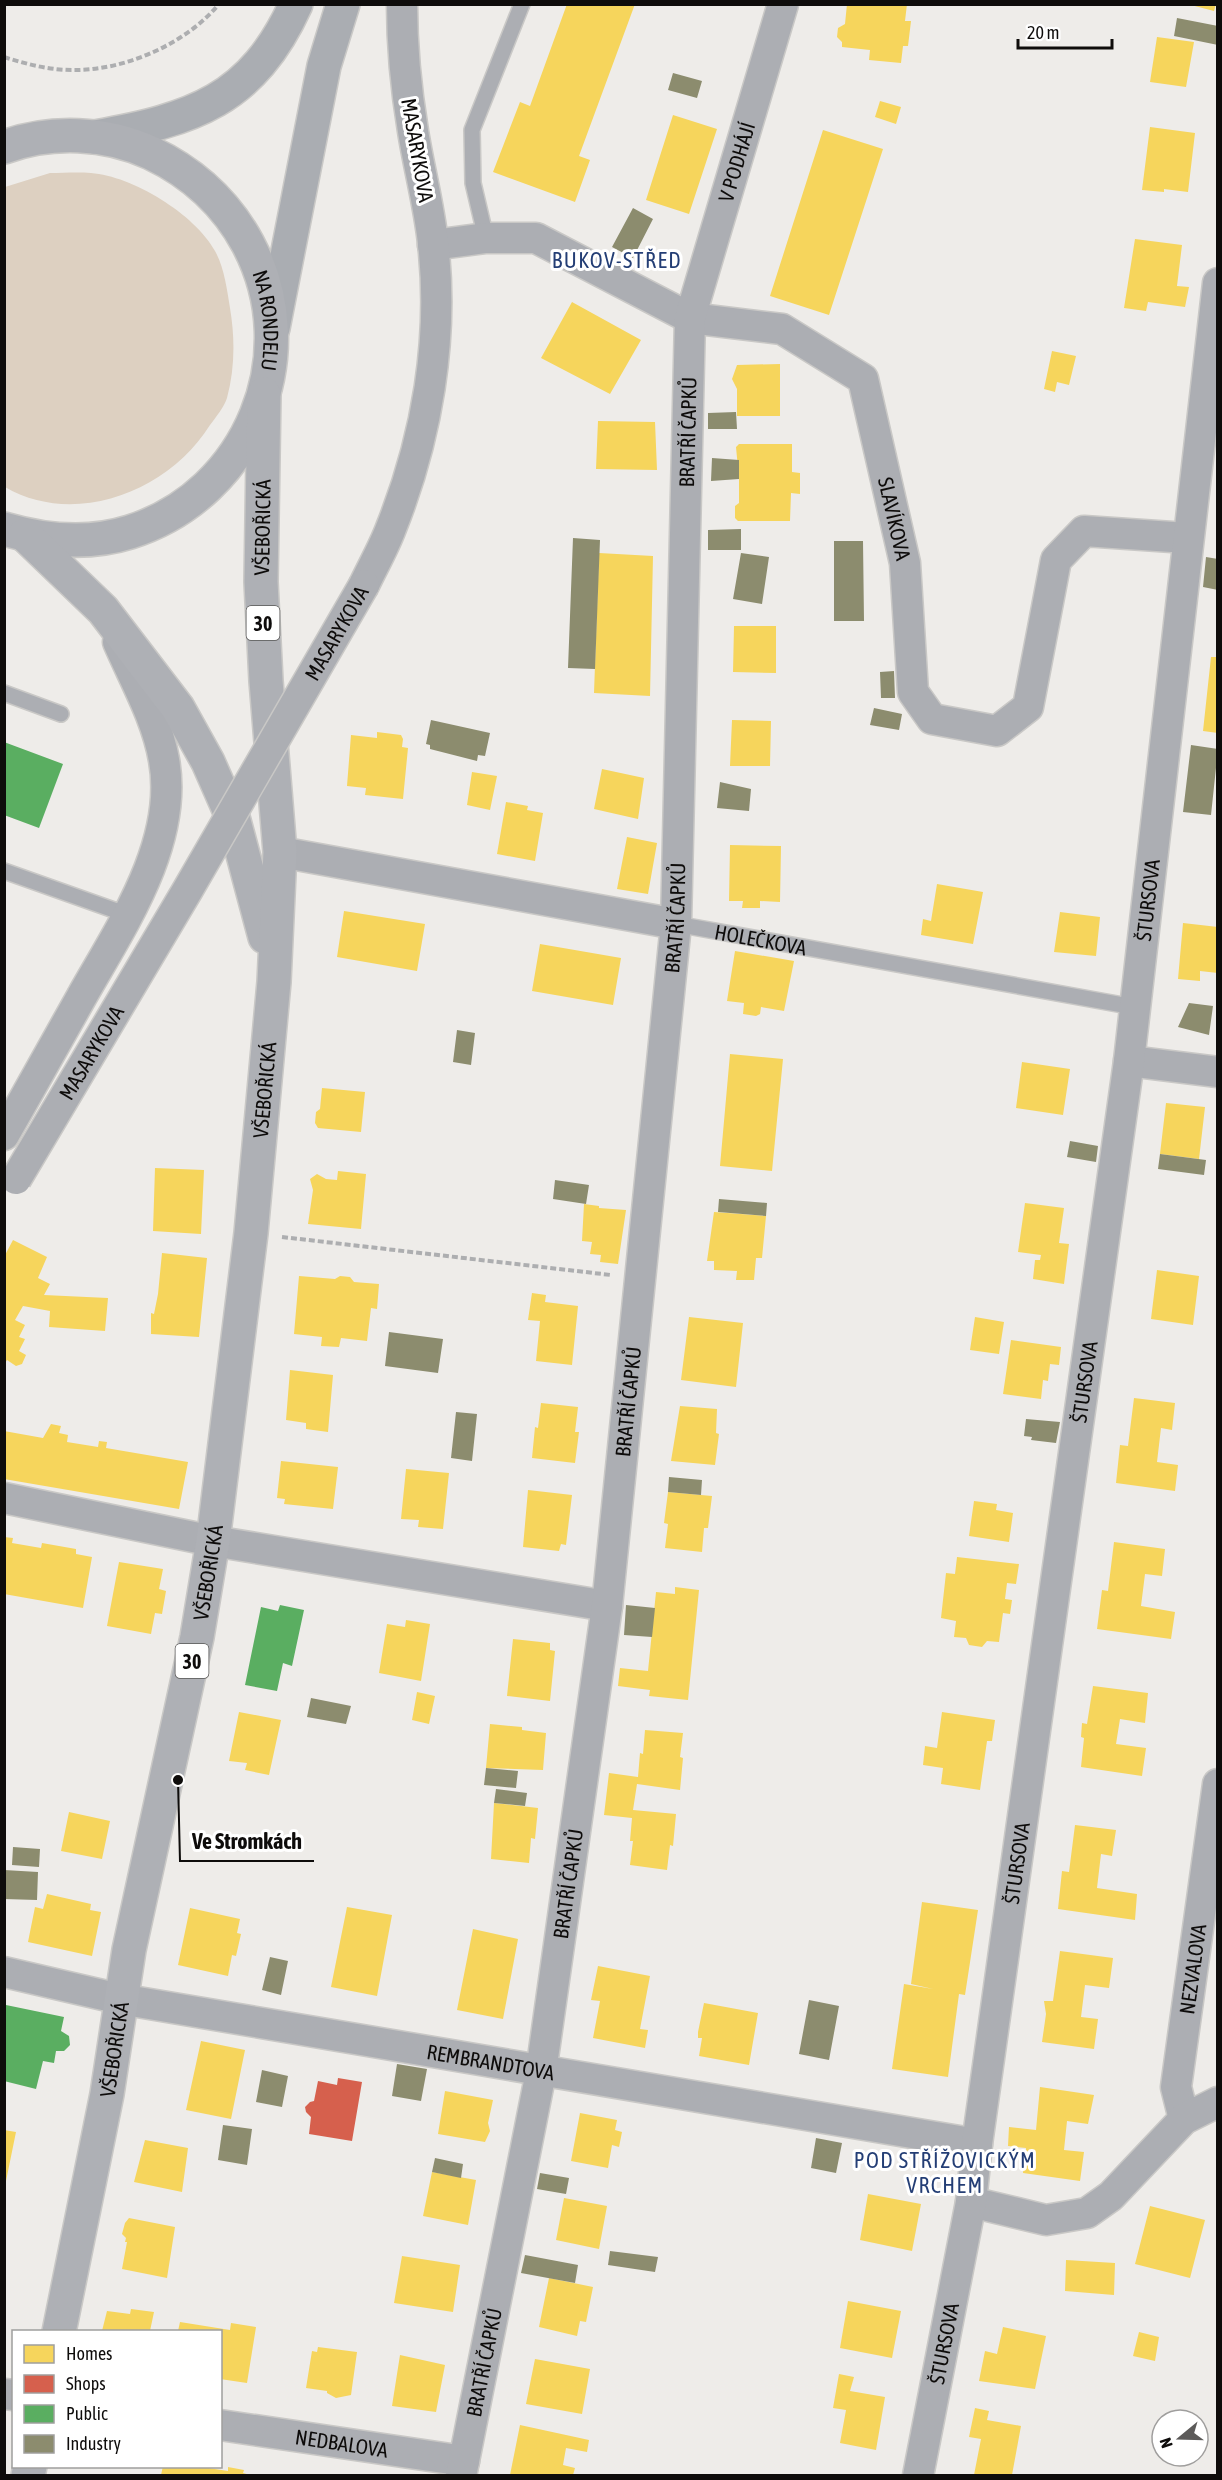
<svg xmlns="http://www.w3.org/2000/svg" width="1222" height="2480" viewBox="0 0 1222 2480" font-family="'Asap Condensed',sans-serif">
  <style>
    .green { fill: #ddd0c1 }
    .homes { fill: #f6d55c }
    .shops { fill: #d6604d }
    .public { fill: #5aae61 }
    .industry { fill: #8c8c6e }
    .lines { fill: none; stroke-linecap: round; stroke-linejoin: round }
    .lane-casing { stroke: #c9c8c6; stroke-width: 18 }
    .street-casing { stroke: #c9c8c6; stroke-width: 33 }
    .secondary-casing { stroke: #c9c8c6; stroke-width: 36 }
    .primary-casing { stroke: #c9c8c6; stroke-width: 36 }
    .path { stroke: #adaeb0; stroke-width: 4; stroke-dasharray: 6 3; stroke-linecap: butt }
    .lane { stroke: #acaeb3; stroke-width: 15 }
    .street { stroke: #acaeb3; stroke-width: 30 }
    .secondary { stroke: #aaadb2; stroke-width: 33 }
    .primary { stroke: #aeb0b5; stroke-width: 33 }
    .street-bridge-casing { stroke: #c9c8c6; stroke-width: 33; stroke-linecap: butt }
    .street-bridge { stroke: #acaeb3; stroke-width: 30 }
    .labels { text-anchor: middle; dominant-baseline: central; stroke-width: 6; stroke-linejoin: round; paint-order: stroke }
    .shield { fill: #fff; stroke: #565554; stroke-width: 1.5 }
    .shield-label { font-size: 20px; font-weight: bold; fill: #0e0c0b }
    .street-label { font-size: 21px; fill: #0e0c0b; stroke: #fff }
    .neighbourhood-label { font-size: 22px; letter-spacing: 1.5px; fill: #243e75; stroke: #fff }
    .leader { fill: none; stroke: #0e0c0b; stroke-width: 2 }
    .callout-dot { fill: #0e0c0b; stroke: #fff; stroke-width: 2 }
    .callout-label { font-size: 22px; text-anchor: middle; font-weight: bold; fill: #0e0c0b; stroke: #fff; stroke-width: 6; stroke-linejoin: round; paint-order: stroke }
  </style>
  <rect width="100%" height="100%" fill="#eeece9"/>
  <!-- green -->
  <path class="green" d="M50,173C63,173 77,172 91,173C132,176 195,214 215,251C224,267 227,289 230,308C235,338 235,368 227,398C224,407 216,417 210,425C169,491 75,528 5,487V187Z"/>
  <!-- homes -->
  <path class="homes" d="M567,4H635L579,156L590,160L575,202L493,172L520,102L530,106Z
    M847,4H907L905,21H911L908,46H903L901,63L869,60L870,50L842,47V42L837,37L838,28L845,24Z
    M1187,4H1216L1214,11Z
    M1157,37L1194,42L1186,87L1150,82Z
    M880,101L901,107L896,124L875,117Z
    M673,115L717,129L689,214L646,200Z
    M1150,127L1195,133L1188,192L1164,189V192L1142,190Z
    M823,130L883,149L829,315L770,296Z
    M1135,239L1182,245L1177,286L1189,287L1185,307L1148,302L1146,311L1124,308Z
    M572,302L641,340L610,394L541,358Z
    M1052,351L1076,356L1069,385L1057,382L1055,392L1044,389Z
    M780,364V416H737V389L732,379L737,365Z
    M598,421L655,422L657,470L596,469Z
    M739,444H792V472L800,473V494L791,493L790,521H738L735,518V506L739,503V479L736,447Z
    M599,553L653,556L650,696L594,693Z
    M734,626H776V673L733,672Z
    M1211,657H1218V733L1203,731Z
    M732,720L771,721L770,766H730Z
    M377,732L401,735L403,739L402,747L408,748L403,799L365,795L366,788L347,786L351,735L377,738Z
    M602,769L644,778L638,819L594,809Z
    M472,772L497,776L490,810L467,805Z
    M506,802L528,806L527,810L543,813L535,861L497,854Z
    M627,837L657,843L648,894L617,889Z
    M730,845L781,846L780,902L760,901V908H742L743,901H729Z
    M937,884L983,892L973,944L921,935L923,919L931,921Z
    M344,911L425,924L417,971L337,957Z
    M1060,912L1100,917L1096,956L1054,952Z
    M1183,923L1218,927V973L1200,971V981L1178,979Z
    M540,944L621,958L613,1005L532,991Z
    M735,951L794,961L784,1011L761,1007L760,1014L756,1016L743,1014L744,1003L727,1001Z
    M730,1054L783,1059L772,1171L720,1166Z
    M1022,1062L1070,1069L1063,1115L1016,1108Z
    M322,1088L365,1092L361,1132L318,1128L315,1123L316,1112L320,1109Z
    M1166,1103L1205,1107L1199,1159L1160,1154Z
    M155,1168L204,1170L201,1234L153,1231Z
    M338,1171L366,1174L361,1229L308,1224L313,1190L310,1179L317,1174L326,1179L337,1180Z
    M1025,1203L1064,1208L1059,1243L1069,1244L1064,1284L1033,1279L1035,1260H1040L1041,1255L1018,1252Z
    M584,1204L599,1206V1208L626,1210L618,1264L600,1262L601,1255L590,1254L592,1242L582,1241Z
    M714,1212L766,1216L762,1258H756L754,1280H736L737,1271L714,1270V1261H707Z
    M13,1240L47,1257L38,1278L50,1284L44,1295L108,1298L105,1331L49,1327L50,1311L23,1306L15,1320L25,1325L19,1337L25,1339L19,1351L26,1355L22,1364L16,1366L7,1360L4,1365V1257Z
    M162,1253L207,1258L199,1337L151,1334V1313L154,1314L158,1294Z
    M1157,1270L1199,1276L1193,1325L1151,1319Z
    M299,1276L335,1279L340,1276L350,1277L354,1282L379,1284L377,1309L371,1308L367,1341L341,1338L339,1347L321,1346L322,1337L294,1334Z
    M532,1293L546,1295L545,1302L578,1306L572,1365L536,1361L540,1321L528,1320Z
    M689,1317L743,1323L736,1387L681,1380Z
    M975,1317L1004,1322L999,1354L970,1350Z
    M1011,1340L1061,1347L1059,1365L1050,1364L1048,1381L1043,1380L1041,1399L1003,1394Z
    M290,1370L333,1375L328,1432L306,1429V1423L286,1420Z
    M1134,1398L1175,1403L1172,1430L1161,1428L1157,1462L1178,1465L1175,1491L1116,1483L1120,1445L1128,1446Z
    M541,1403L578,1407L575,1432H579L575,1463L532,1458L535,1427L538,1428Z
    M680,1406L717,1409L716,1433L719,1434L715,1465L671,1461Z
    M51,1424L61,1426L59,1433L68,1435L67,1442L98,1447L99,1441L107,1442L106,1448L188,1462L179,1509L4,1479V1431L43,1438Z
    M281,1461L338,1467L333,1509L284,1504L285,1499L277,1498Z
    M406,1469L449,1473L443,1529L418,1527L419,1520L401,1519Z
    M528,1490L572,1495L566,1545L561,1544L559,1551L523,1547Z
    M668,1492L712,1496L708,1528H704L702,1552L665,1548L668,1524L664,1523Z
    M974,1501L997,1504L996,1510L1013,1513L1009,1542L969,1536Z
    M4,1537L13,1538L12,1543L41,1548L42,1543L76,1549V1554L92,1557L83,1608L4,1594Z
    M1114,1542L1165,1549L1162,1576L1145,1574L1141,1606L1175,1612L1171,1639L1097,1629L1102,1590L1108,1591Z
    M957,1557L1019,1564L1016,1584L1007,1583L1005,1599L1012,1600L1010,1614L1003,1613L999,1642L987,1641L982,1647L969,1645L966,1638L954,1637L956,1621L941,1618L946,1573L955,1574Z
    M119,1562L163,1569L159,1589L166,1591L162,1614L155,1613L151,1634L107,1626Z
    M675,1587L699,1590L688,1700L649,1696L650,1690L618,1686L620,1668L648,1671L656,1592L675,1594Z
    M406,1620L430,1624L421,1681L379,1673L387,1624L405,1627Z
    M513,1639L550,1643V1650L555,1651L550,1701L507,1696Z
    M1093,1686L1148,1693L1145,1723L1120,1719L1116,1744L1146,1748L1142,1776L1081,1767L1084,1738L1081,1737L1082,1723L1087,1724Z
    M417,1692L435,1696L429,1724L412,1720Z
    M239,1712L281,1720L269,1775L245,1770L247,1763L229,1761Z
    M942,1712L995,1720L992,1741H987L980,1790L941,1784L943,1768L923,1765L925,1746L937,1748Z
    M490,1724L522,1727V1730L546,1733L543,1770L486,1768Z
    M645,1730L683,1733L680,1757L683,1758L680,1790L637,1784L633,1810L676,1814L673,1846L670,1845L667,1870L630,1865L633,1841H630L632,1818L604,1815L609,1773L638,1777L640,1753L643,1754Z
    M494,1803L538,1808L535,1839L531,1838L529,1863L491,1859Z
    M69,1812L110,1821L102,1859L61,1851Z
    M1075,1825L1116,1830L1112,1856L1101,1854L1097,1888L1137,1894L1135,1920L1058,1909L1062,1871L1069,1872Z
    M47,1894L91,1904L90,1910L101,1912L92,1956L28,1942L35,1907L43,1909Z
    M922,1902L978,1910L965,1995L959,1994L948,2077L892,2069L904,1984L933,1989L911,1984Z
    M347,1907L392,1915L377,1996L331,1987Z
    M190,1908L240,1919L237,1933L241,1934L236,1956L232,1955L228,1976L178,1965Z
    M473,1929L518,1939L503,2019L457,2010Z
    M1060,1951L1113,1958L1109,1988L1085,1985L1081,2017L1098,2019L1094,2049L1042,2042L1046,2014L1044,2001H1053Z
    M598,1966L650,1976L640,2029L648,2030L645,2048L593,2038L600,2001L591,2000Z
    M704,2003L758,2013L749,2065L699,2056L702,2038H698V2032Z
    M201,2041L245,2050L231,2119L186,2110Z
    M1040,2087L1094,2095L1088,2124L1067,2121L1064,2150L1084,2152L1080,2181L1023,2173L1026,2148L1008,2146L1009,2127L1036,2130Z
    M445,2091L493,2100L488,2123L490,2131L485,2142L438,2134Z
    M580,2113L617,2120L615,2130L622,2132L619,2147L612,2145L608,2168L571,2161Z
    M4,2130L16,2132L6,2181H4Z
    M145,2140L188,2148L182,2192L134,2182Z
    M432,2172L476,2180L468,2225L423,2216Z
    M868,2194L921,2204L912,2251L860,2240Z
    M564,2198L607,2206L599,2249L556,2240Z
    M1150,2206L1205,2220L1190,2278L1135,2264Z
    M129,2218L175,2227L167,2278L122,2269L127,2242H125L126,2238L122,2234L125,2223Z
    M402,2256L460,2265L453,2312L394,2303Z
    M1066,2260L1115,2263L1114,2295L1065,2291Z
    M549,2278L593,2287L586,2322L580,2321L577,2336L539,2327Z
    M848,2301L901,2311L892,2358L840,2348Z
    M131,2309L154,2312L150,2331H102L107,2311L130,2314Z
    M180,2322L230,2330L231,2323L256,2327L247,2383L220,2379V2331H178Z
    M1003,2327L1046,2336L1035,2389L979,2381L985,2351L997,2354Z
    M1139,2332L1159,2337L1155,2361L1133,2356Z
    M318,2347L357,2352L351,2395L336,2398L327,2393V2391L306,2388L312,2351L317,2352Z
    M400,2355L445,2365L436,2412L392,2406Z
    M535,2359L590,2369L582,2414L526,2404Z
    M839,2374L854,2377L850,2391L885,2397L876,2450L840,2443L846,2410L833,2408Z
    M975,2408L989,2411L987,2420L1021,2426L1012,2475H974L981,2439L969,2437Z
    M520,2425L589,2440L587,2452L566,2448L563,2465L575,2468L573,2475H510Z
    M163,2466H195L228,2471V2467L244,2470L243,2473L250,2475H161Z"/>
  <!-- shops -->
  <path class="shops" d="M338,2078L362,2082L352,2141L309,2134L311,2117L306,2112L305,2107L310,2102L314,2101L318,2081L337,2085Z"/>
  <!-- public -->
  <path class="public" d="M4,742L63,764L39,828L4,815Z
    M280,1605L304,1610L292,1666L283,1663L277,1691L245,1685L261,1607L278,1611Z
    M6,2005L64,2017L61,2031L69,2036L70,2045L64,2051H56L54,2063L43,2061L36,2089L4,2081Z"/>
  <!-- industry -->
  <path class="industry" d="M1177,18L1218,26V45L1174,36Z
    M673,73L702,81L697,98L668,90Z
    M633,208L653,219L633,258L612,247Z
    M736,412L737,429H708V413Z
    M712,458L739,460V479L711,481Z
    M741,529V550H708V530Z
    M573,538L600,540L595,669L568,668Z
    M834,541H863L864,621H834Z
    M741,553L769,557L762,604L733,599Z
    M1206,557L1218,559V590L1203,587Z
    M894,671L895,698H881L880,672Z
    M874,708L902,714L899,730L870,725Z
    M431,720L490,733L485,756L478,755L477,761L430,749V745L426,744Z
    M1191,745L1218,749L1211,815L1183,812Z
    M720,782L751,789L749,811L717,808Z
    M1189,1003L1213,1006L1209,1035L1178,1027Z
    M457,1030L475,1033L471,1065L453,1062Z
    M1070,1141L1098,1146L1096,1162L1067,1157Z
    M1160,1154L1206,1160L1204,1175L1158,1169Z
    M555,1180L589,1185L586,1204L553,1199Z
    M719,1199L767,1203L766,1216L718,1212Z
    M389,1332L443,1339L438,1373L385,1366Z
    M456,1412L477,1414L472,1461L451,1458Z
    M1026,1419L1060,1422L1056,1443L1031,1440L1032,1437L1024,1436Z
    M669,1477L702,1480L701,1495L668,1492Z
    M626,1605L655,1608L652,1637L624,1635Z
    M311,1698L351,1706L346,1724L307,1717Z
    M486,1768L518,1771L516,1788L484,1785Z
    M496,1789L527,1793L525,1806L494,1803Z
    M13,1847L40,1849L39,1867L12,1865Z
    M4,1870L38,1872L37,1900L4,1899Z
    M270,1957L288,1961L281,1995L262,1990Z
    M809,2000L839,2006L829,2060L799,2054Z
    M397,2064L427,2069L421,2101L392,2096Z
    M262,2070L288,2076L282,2107L256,2102Z
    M223,2125L252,2129L247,2165L218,2160Z
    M816,2138L842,2143L836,2173L811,2168Z
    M435,2158L463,2164L461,2178L432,2172Z
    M540,2173L569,2178L566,2194L537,2189Z
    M610,2251L658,2257L655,2272L608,2265Z
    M525,2255L578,2265L575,2283L521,2273Z"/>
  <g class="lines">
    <!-- lane casing -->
    <g class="lane-casing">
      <g id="lane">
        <path d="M486,238L473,183L472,130L522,4"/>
        <path d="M4,693L61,714"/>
        <path d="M4,871L128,915"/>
        <path id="s1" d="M676,924L1134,1007"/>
      </g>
    </g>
    <!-- street casing -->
    <g class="street-casing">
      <g id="street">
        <path id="s2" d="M433,245L486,238H536L690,318L782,329L863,379L905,563L913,692L932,719L997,731L1028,707L1056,560L1084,531L1187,538"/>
        <path d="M364,585C373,566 384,547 391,528C427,438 444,339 433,243C429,205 419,169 413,131C406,89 402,47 402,4"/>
        <path d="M280,852L676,924"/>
        <path d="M1129,1061L1218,1072"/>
        <path d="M4,1135C30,1088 56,1042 82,996C121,927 179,843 164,760C157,719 135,681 118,642"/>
        <path d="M4,1498L213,1541L607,1606"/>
        <path id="s3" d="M4,1972L120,1999L977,2144"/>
        <path id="s4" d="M1184,2119L1176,2087L1218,1784"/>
        <path d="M971,2202L1046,2220L1087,2213L1111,2196L1184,2119L1218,2102"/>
        <path d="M4,2394L14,2395"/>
        <path id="s5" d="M220,2425L464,2461"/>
        <path id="s6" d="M461,2476L541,2072L607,1606L676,924L690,318L783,4"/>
        <path id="s7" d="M918,2476L971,2202L977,2144L1129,1061L1218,283"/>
      </g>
    </g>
    <!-- secondary casing -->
    <g class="secondary-casing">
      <path id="secondary" d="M95,137C193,119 252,101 296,4
        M273,328L324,66L343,4"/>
    </g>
    <!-- primary casing -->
    <g class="primary-casing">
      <g id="primary">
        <path id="s8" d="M4,147C51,130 106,132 151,153C193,173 226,203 248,244C307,355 250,494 130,532C89,545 45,541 4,529"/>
        <path d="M25,535L103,610L178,708L208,762L234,821L265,937"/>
        <path id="s9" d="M59,2332L107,2094L129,1950L197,1637L213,1541L251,1233L274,982L280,852L266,681L261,582L264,394"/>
        <path d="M28,2476L30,2466"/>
      </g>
    </g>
    <!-- path -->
    <path class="path" d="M4,57C26,64 49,70 72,70C124,71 186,44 219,4
      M282,1237L611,1275"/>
    <!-- lane -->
    <use href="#lane" class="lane"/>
    <!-- street -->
    <use href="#street" class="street"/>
    <!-- secondary -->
    <use href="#secondary" class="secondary"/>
    <!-- primary -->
    <use href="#primary" class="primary"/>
    <!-- street-bridge casing -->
    <g class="street-bridge-casing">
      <g id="street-bridge">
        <path id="s10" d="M16,1179L187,891L364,585"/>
      </g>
    </g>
    <!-- street-bridge -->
    <use href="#street-bridge" class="street-bridge"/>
  </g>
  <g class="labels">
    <!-- shield labels -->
    <g class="shield">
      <rect x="246.5" y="606" width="33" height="34" rx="4.5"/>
      <rect x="175.5" y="1644" width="33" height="34" rx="4.5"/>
    </g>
    <g class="shield-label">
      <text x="263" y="623">30</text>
      <text x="192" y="1661">30</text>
    </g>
    <!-- street labels -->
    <g class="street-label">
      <text transform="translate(418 150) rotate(80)">MASARYKOVA</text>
      <text stroke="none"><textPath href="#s6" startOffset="2337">V PODHÁJÍ</textPath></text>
      <text stroke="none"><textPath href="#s8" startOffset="366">NA RONDELU</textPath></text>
      <text stroke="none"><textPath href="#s6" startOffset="2060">BRATŘÍ ČAPKŮ</textPath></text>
      <text stroke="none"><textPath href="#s2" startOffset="608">SLAVÍKOVA</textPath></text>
      <text stroke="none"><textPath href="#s9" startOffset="1824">VŠEBOŘICKÁ</textPath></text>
      <text stroke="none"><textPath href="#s10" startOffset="633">MASARYKOVA</textPath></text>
      <text stroke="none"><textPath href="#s7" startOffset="1593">ŠTURSOVA</textPath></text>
      <text stroke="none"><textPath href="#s6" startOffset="1574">BRATŘÍ ČAPKŮ</textPath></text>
      <text stroke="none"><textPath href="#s1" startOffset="86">HOLEČKOVA</textPath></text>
      <text stroke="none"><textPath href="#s10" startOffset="147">MASARYKOVA</textPath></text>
      <text stroke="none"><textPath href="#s9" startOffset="1260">VŠEBOŘICKÁ</textPath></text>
      <text stroke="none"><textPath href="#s7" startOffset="1107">ŠTURSOVA</textPath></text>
      <text stroke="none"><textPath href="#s6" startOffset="1088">BRATŘÍ ČAPKŮ</textPath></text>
      <text stroke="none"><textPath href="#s9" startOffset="774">VŠEBOŘICKÁ</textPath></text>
      <text stroke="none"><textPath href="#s7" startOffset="621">ŠTURSOVA</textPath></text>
      <text stroke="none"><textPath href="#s6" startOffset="602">BRATŘÍ ČAPKŮ</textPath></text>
      <text stroke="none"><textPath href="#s4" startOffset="152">NEZVALOVA</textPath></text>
      <text stroke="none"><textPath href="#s9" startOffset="288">VŠEBOŘICKÁ</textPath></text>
      <text stroke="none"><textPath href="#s3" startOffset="495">REMBRANDTOVA</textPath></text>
      <text stroke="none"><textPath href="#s7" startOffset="135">ŠTURSOVA</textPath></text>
      <text stroke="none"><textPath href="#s6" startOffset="116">BRATŘÍ ČAPKŮ</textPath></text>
      <text stroke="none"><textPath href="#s5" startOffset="123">NEDBALOVA</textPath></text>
    </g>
    <!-- neighbourhood labels -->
    <g class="neighbourhood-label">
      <text x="617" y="260">BUKOV-STŘED</text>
      <text x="945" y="2160">POD STŘÍŽOVICKÝM<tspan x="945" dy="25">VRCHEM</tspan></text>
    </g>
  </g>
  <!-- callouts -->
  <path class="leader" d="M178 1780L180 1861H314"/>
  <circle class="callout-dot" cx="178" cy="1780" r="6"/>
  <g class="callout-label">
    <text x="247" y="1849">Ve Stromkách</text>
  </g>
  <!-- border -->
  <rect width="1222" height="2480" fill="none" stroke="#0e0c0b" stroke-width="12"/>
  <!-- legend -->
  <rect x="12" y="2330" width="210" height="138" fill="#ffffff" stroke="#9f9e9d" stroke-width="1.5"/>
  <rect x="24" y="2345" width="30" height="18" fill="#f6d55c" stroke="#9f9e9d" stroke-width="1.5"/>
  <text x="66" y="2360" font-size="18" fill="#0e0c0b">Homes</text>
  <rect x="24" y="2375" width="30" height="18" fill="#d6604d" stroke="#9f9e9d" stroke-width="1.5"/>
  <text x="66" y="2390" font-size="18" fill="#0e0c0b">Shops</text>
  <rect x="24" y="2405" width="30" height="18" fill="#5aae61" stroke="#9f9e9d" stroke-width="1.5"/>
  <text x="66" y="2420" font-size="18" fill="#0e0c0b">Public</text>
  <rect x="24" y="2435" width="30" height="18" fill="#8c8c6e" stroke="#9f9e9d" stroke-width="1.5"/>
  <text x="66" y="2450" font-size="18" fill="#0e0c0b">Industry</text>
  <!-- north arrow -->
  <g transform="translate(1180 2438) rotate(251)"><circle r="28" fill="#ffffff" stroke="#9f9e9d" stroke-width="1.5"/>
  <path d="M0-4.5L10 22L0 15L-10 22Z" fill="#5c5a59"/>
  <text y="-9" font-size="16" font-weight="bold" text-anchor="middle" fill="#0e0c0b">N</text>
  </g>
  <!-- scale -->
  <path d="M1018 39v9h94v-9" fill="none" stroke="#0e0c0b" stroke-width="3"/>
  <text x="1027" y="39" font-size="18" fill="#0e0c0b" stroke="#ffffff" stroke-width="4.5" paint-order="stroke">20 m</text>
</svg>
